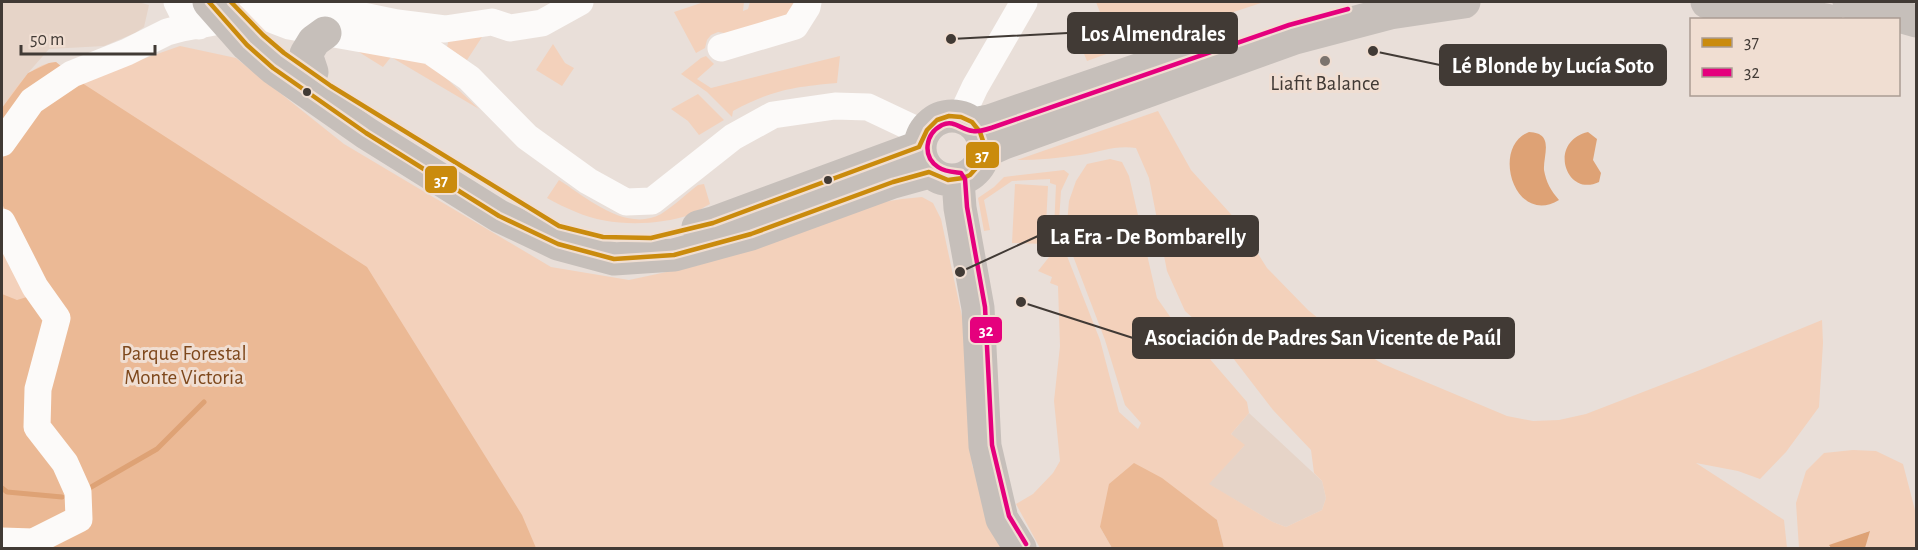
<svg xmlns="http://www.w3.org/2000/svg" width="1918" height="550" viewBox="0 0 1918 550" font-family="'Alegreya Sans',sans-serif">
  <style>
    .built { fill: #e6d4c8 }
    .green { fill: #f3d1bb }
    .forest { fill: #ebb995 }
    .water { fill: #dea275 }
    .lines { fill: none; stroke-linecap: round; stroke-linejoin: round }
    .stream { stroke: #dea275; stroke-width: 5 }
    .minor { stroke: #fcfaf9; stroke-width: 27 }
    .major { stroke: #c6bfba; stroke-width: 33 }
    .bus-1-casing { stroke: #f0ded2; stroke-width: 9 }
    .bus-2-casing { stroke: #f0ded2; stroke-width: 9 }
    .bus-1 { stroke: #ca8b0d; stroke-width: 4.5 }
    .bus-2 { stroke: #e5007d; stroke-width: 4.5 }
    .poi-dot { fill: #7c746e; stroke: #f0ded2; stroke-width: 2 }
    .bus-dot { fill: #413a35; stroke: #f0ded2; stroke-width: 2 }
    .labels { text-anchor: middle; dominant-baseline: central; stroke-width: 6; stroke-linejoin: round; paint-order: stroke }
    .poi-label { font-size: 21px; fill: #413a35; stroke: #f0ded2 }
    .park-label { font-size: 21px; fill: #7e481c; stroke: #f0ded2 }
    .leader { fill: none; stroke: #413a35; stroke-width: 2 }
    .callout-dot { fill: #413a35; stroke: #f0ded2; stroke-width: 2 }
    .callout { fill: #413a35; stroke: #413a35; stroke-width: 2 }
    .callout-label { font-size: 22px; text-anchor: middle; font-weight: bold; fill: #fff }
    .line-badge { stroke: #f0ded2; stroke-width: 2 }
    .badge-label { font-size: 16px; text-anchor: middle; font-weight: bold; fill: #fff }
  </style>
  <rect width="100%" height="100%" fill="#e9dfd9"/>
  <!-- built -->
  <path class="built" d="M2,2H138L149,5L144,27L135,33L104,46L49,49L28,73L2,108Z
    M1249,413L1322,481L1326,498L1322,510L1286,527L1273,522L1208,484L1244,446L1231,434Z"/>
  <!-- green -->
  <path class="green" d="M704,2H744L743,11L748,9L750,2H797L787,16L731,34L718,32L711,35L707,40L705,48L696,53L674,12Z
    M1096,2H1264L1115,51Z
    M1105,32L1112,52L1087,61L1079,42Z
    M482,37L467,60L447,47L449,39Z
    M553,44L565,63L574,68L562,86L536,70Z
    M180,46L236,58L344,144L551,267L629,280L699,265L877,203L902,199L922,197L933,203L941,219L966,335L972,465L1001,548H2V108C16,88 29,64 56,62L80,81Z
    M354,49L431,64L479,109L391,57L383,67Z
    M706,56L714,64L697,79L711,88L840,56L837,83C793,87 772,90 733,111L732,117L707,92L681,74L701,58Z
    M698,94L724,120L699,135L688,121L671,109Z
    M1158,111L1191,170L1238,222L1267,268L1308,310L1351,345L1383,364L1507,416L1533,421L1559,420L1586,414L1700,370L1822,320L1823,343L1819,407L1786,452L1760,479L1738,471L1696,463L1784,520L1787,548H1224L1217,520L1100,527L1112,548H1040L1016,504L1033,494L1053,473L1060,461L1054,401L1060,346L1058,286L1050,283L1052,277L1038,271L1053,252L1056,185L1050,183V179L1012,181L984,200L990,230L984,231L978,198L994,187L1004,177L1064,170L1069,174L1061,191L1059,221L1067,256L1100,340L1119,412L1138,429L1141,423L1125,405L1105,340L1073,256L1067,224L1069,201L1076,181L1087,164L1110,159L1122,162L1129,176L1157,298L1178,328L1209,358L1247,402L1249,413L1231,434L1245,445L1209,484L1273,522L1286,527L1322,510L1326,498L1322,481L1314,473L1311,450L1273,410L1223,345L1185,311L1167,271L1149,178L1136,148C1115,145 1100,152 1080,155C1059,158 1038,160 1017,160Z
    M559,180C586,197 626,233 661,214C674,206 686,194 698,185L704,184L710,204C704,207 697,212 690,215C655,226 610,227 576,212C566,208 556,203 547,198Z
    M1015,184L1048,186L1045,244L1012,243Z
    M1853,450L1876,451L1903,464L1916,514V548H1865L1869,531L1829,546L1831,548H1799L1796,503L1806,471L1824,453Z"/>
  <!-- forest -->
  <path class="forest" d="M56,62L69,73L2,132V108L28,73L49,63Z
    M79,81L367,267L522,515L536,548H38L86,523L49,424L47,390L66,319L2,204V158L6,148L33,111Z
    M2,294L17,300L27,297L46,325L31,386L68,492L70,514L28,536L2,533Z
    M1134,463L1162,478L1217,520L1224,548H1112L1100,527L1109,484Z"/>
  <!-- water -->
  <path class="water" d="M1529,132C1555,133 1543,155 1544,170C1546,182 1551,191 1559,200C1515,227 1490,147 1529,132Z
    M1588,132L1597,139L1593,160L1601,173L1599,182C1566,198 1547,142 1588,132Z
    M1870,531L1865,548H1831L1829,545Z"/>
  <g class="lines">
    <!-- stream -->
    <path class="stream" d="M2,488L7,492L62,497
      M86,490L157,449L204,402"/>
    <!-- minor -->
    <path class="minor" d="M177,2L183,14L199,26
      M258,14L289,26L430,51L469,78L527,137L588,181L626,202L652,201L733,137L773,115L835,106L868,107L923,133
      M721,48L795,26L807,7L808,2
      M961,117L975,87L1024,2
      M2,143L32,101L72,74L127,52L167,32L182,28L258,14L285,6L324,8L397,23L445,29L492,22L510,28L542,23L580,2
      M2,222L35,287L57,318L38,389L37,427L65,463L78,492L79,519L33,542L2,541"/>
    <!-- major -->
    <path class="major" d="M209,2L247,45L273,68L366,133L499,216L558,244L614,259L674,255L751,234L893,182L929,172
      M1707,2L1729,3L1826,20
      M1849,2L1916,21
      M312,72L306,54L314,41L325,33
      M920 148a32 32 0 1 1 64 0a32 32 0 1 1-64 0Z
      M973,124L989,121L1190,52
      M984,152L1004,143L1295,38L1390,13L1464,2
      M958,180L960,208L978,308L985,446L1002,519L1020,548
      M698,227L713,223L919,147"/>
    <!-- bus-1 casing -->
    <g class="bus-1-casing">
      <path id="bus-1" d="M209,2L247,45L273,68L366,133L499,216L558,244L614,259L674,255L751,234L893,182L929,172L948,180L963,178L970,175L978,166L982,158L984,144L980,132L972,122L961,117L949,116L937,120L927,130L919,147L713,223L651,238L603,237L559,226L331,86L284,53L263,35L231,2"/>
    </g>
    <!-- bus-2 casing -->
    <g class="bus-2-casing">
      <path id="bus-2" d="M1026,544L1009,516L992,445L985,307L967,207L965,179L961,173C953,172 945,172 938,167C922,156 925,134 942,125C954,119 961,130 973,131C979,132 985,130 991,128L1289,25L1348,9"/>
    </g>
    <!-- bus-1 -->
    <use href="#bus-1" class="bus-1"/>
    <!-- bus-2 -->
    <use href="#bus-2" class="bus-2"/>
  </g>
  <!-- markers -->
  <circle class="poi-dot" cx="1325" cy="61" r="6"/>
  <g class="bus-dot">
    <circle cx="307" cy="92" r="5"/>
    <circle cx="828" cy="180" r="5"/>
  </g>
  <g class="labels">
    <!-- poi labels -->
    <g class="poi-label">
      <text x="1325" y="83">Liafit Balance</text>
    </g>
    <!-- park labels -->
    <g class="park-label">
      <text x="184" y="353">Parque Forestal<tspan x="184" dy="24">Monte Victoria</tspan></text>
    </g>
  </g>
  <!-- callouts -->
  <path class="leader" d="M951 39L1068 33M1373 51L1440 65M960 272L1038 236M1021 302L1133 338"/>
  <g class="callout-dot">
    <circle cx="951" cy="39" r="6"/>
    <circle cx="1373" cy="51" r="6"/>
    <circle cx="960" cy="272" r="6"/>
    <circle cx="1021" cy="302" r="6"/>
  </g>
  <g class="callout">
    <rect x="1068" y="13" width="169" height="40" rx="6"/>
    <rect x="1440" y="45" width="226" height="40" rx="6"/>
    <rect x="1038" y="216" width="220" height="40" rx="6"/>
    <rect x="1133" y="318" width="381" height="40" rx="6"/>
  </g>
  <g class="callout-label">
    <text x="1153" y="41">Los Almendrales</text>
    <text x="1553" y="73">Lé Blonde by Lucía Soto</text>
    <text x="1148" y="244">La Era - De Bombarelly</text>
    <text x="1323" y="345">Asociación de Padres San Vicente de Paúl</text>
  </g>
  <g class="line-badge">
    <rect x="965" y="141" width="35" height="28" rx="6" fill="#ca8b0d"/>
    <rect x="424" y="165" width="34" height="29" rx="6" fill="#ca8b0d"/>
    <rect x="969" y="316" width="34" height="28" rx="6" fill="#e5007d"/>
  </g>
  <g class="badge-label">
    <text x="982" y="161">37</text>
    <text x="441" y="186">37</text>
    <text x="986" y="336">32</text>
  </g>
  <!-- border -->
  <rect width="1918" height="550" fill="none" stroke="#413a35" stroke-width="6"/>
  <!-- legend -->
  <rect x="1690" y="18" width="210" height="78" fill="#f0ded2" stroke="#aa9c93" stroke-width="1.5"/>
  <rect x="1702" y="38" width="30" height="9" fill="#ca8b0d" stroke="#aa9c93" stroke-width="1.5"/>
  <text x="1744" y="48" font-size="18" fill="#413a35">37</text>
  <rect x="1702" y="68" width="30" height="9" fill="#e5007d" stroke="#aa9c93" stroke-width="1.5"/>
  <text x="1744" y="78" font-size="18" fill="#413a35">32</text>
  <!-- scale -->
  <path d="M21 45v9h134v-9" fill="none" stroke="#413a35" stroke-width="3"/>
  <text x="30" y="45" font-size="18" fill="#413a35" stroke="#f0ded2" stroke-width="4.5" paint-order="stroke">50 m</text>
</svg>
